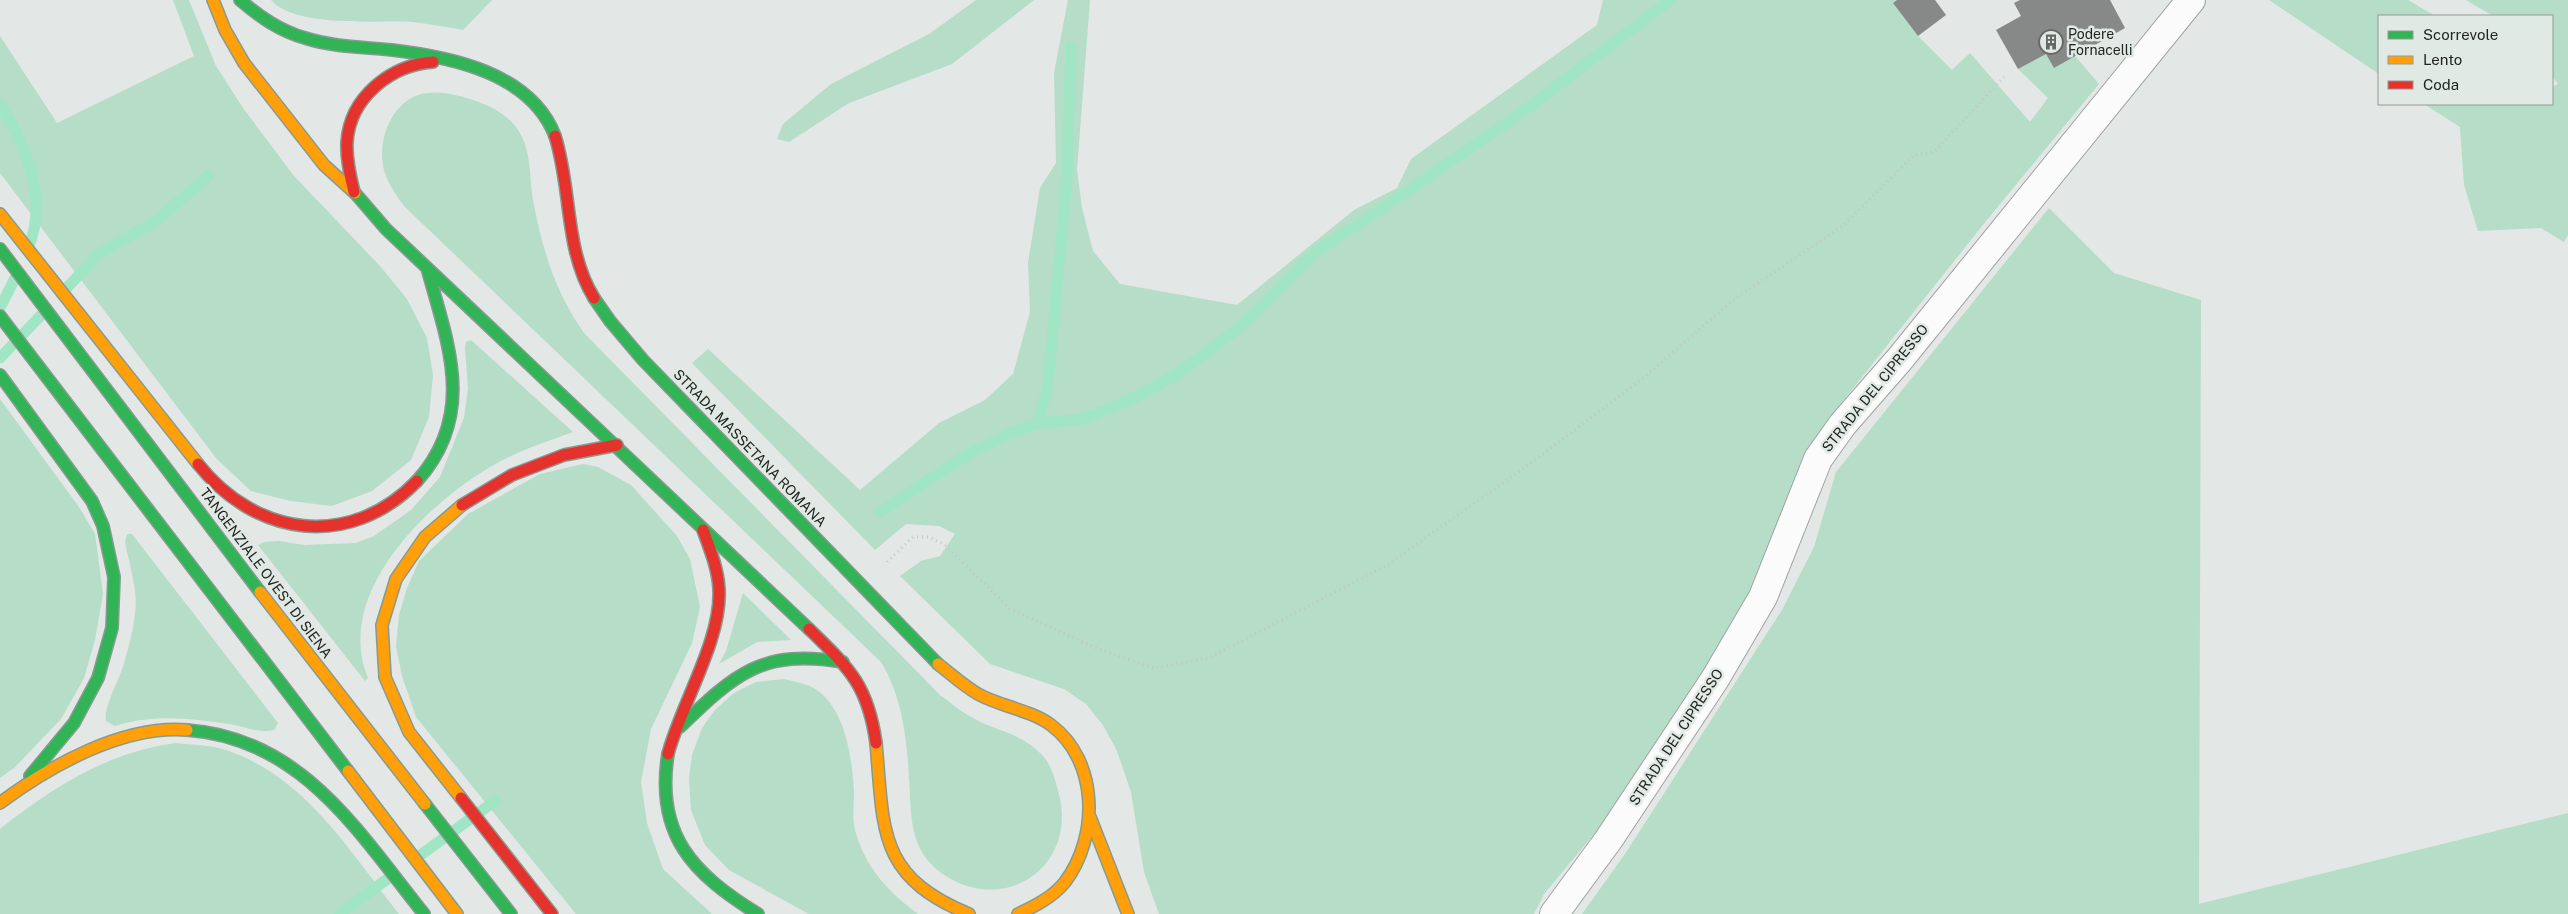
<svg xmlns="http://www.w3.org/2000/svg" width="2568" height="914" viewBox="0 0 2568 914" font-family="'Public Sans',sans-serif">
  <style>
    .green { fill: #b5ddc8 }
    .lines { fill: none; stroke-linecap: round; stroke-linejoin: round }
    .stream { stroke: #a0e6c4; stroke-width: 11 }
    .building { fill: #878888 }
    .street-casing { stroke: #a0a3a1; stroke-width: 30 }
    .fast-casing { stroke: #879a92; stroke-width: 14 }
    .slow-casing { stroke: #879a92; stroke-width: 14 }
    .jam-casing { stroke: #879a92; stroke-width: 14 }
    .path { stroke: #c4c6c5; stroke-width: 3; stroke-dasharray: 1 4; stroke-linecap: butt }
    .street { stroke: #fbfbfb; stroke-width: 28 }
    .fast { stroke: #30b455; stroke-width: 11 }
    .slow { stroke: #ff9f0a; stroke-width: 11 }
    .jam { stroke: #e5322d; stroke-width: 11 }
    .labels { text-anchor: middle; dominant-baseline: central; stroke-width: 5; stroke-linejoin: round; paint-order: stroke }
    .poi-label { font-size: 14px; fill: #212422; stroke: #e1e9e4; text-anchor: start }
    .street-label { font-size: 14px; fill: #212422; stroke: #e1e9e4 }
  </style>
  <rect width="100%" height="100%" fill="#e3e7e5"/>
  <!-- green -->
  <path class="green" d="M173,0H189L216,66L243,108L294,176L380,266L407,299L427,338L433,375L429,417L411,460L372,491L332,506L291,501L251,491L216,458L0,173V36L57,123L194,56Z
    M271,0H492L463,30C447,27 430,24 413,22C377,20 296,28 271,0Z
    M976,0H1034L952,64L849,103L789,142L777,139L783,124L831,84L929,34Z
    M1068,0H1090L1077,170L1082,208L1093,251L1120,284L1237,305L1354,210L1397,188L1411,159L1597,25L1603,0H1897L1893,3L1918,36L1952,70L1970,53L2030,122L2048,98L2018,69L2046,54L2054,68L2075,56L2099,84L1986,221L1827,421L1805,455L1779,518L1772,550L1755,590L1710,666L1599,828L1544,894L1534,914H1159L1144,872L1131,792L1117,751L1103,725L1086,704L1064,689L990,664L900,576L921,561L940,556L955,534L939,526L906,524L875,550L692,363L708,349L860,490L939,423L985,400L1013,374L1030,312L1028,263L1040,188L1056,163L1054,73Z
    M2269,0H2408L2435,16H2379V74Z
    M2466,0H2568V235L2564,242L2541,228L2478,231L2464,185L2460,127L2424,104H2552V87L2558,84L2552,76V16H2493Z
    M445,93C470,98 500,106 516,127C532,148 529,176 533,200C542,249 556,295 585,334L940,695C950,702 960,711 971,717C997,732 1021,732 1043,756C1051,765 1055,779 1058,791C1079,861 1012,914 949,878C939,872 928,863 922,852C909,830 911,802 909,778C907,739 902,696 881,662L405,207C396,195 388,184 384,170C377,142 390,105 418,95C426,92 437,93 445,93Z
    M2049,208L2114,273L2201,300L2199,904L2568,813V914H1582L1625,854L1782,610L1814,547L1836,472Z
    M471,340L573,432C545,442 518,451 492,466C426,504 333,594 368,678L365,681L258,545L264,542L279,541L304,545L356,543L374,536L411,510L440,477L464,418L468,388L465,348L466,342Z
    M0,399L79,507L95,534L103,594L95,640L84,678L61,719L15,767L0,778Z
    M583,464L598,467L631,485L677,536L690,559L700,607L692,643L651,729L641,782L647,823L663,869L712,914H576L416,717L402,676L396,646L399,615L407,588L419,561L468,514L540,474Z
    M127,534H132L278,723L274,730C258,734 245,726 229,724C191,718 152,714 115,726L106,721C103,707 121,677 125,660C131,639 138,612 135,591C133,574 128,558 125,542Z
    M743,593L791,640L757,642L719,664L726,651Z
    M784,679C792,681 802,683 810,686C845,703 852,757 854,792C854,804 852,818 855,830C865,867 887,891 918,914H809L729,870L705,845L691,810L689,778L692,755L702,728L715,710L734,693L756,682Z
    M176,743C193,745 212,745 229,751C307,779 350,852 399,914H0V829C53,787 108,752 176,743Z"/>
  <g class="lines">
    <!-- stream -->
    <path class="stream" d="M0,104C26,146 49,199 28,248
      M61,294L100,253L156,221L209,175
      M0,308L18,272
      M0,358L47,309
      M1038,423L1048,385L1067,178L1071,47
      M880,512L967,455L1008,434L1038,423L1085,419L1142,394L1179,373L1241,326L1315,252L1405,193L1528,108L1670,0
      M415,859L495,801
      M340,914L394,874"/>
  </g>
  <!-- building -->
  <path class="building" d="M1897,0H1935L1946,15L1918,36L1893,3Z
    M2020,0H2110L2125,28L2054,68L2046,54L2018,69L1996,30L2021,16L2014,3Z"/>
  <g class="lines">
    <!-- street casing -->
    <g class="street-casing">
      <path id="street" d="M1554,914L1609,839L1715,679L1763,597L1818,459L1843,424L1899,360L2191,0"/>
    </g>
    <!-- fast casing -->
    <g class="fast-casing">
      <path id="fast" d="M240,0C260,17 280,31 305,38C333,47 363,47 392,50C451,57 531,73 555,136
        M355,193L386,229L809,629
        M0,249L260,592
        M594,298L610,321L643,360L938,664
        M0,316L348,771
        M0,375L92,501L103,526L114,577L112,628L98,678L74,723L30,776
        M417,481C477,414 448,344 427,268
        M680,727C736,673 762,649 843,662
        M187,730C302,738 359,833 424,914
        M668,754C655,835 693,874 758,914
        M425,804L511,914"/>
    </g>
    <!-- slow casing -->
    <g class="slow-casing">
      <path id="slow" d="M213,0L225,30L244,63L324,165L355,193
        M0,214L198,464
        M260,592L425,804
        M938,664C951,674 964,686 978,694C999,706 1031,710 1051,725C1099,761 1099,837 1065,882C1053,897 1035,906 1018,914
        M876,743C884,830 877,876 969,914
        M348,771L457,914
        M461,798L409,732L385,677L382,625L396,579L425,537L462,505
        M0,803C51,765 123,725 187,730
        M1090,817L1128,914"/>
    </g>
    <!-- jam casing -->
    <g class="jam-casing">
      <path id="jam" d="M555,136C572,189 564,249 594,298
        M354,192C350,176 346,159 347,142C350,97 391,65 433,62
        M198,464C255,536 349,551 417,481
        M462,505L512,475L564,455L617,445
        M809,629C849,668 868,685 876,743
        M668,754C681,704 722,640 719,589C718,569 710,549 703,530
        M461,798L552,914"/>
    </g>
    <!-- path -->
    <path class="path" d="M887,562L913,537H929L945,545L1010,609L1101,650L1153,668L1209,658L1389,564L1539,457L1642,379L1736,298L1844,225L1914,155L1934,152L2004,77"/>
    <!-- street -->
    <use href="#street" class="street"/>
    <!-- fast -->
    <use href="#fast" class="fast"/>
    <!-- slow -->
    <use href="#slow" class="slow"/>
    <!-- jam -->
    <use href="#jam" class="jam"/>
  </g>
  <!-- icons -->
  <defs>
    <g id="building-ring" transform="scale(1.25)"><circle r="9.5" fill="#e1e9e4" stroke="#656866" stroke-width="1.5"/><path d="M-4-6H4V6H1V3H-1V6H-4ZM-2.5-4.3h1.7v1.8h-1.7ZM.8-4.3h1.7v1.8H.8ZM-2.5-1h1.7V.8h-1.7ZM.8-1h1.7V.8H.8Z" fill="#656866"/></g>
  </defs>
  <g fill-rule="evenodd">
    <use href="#building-ring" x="2051" y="42"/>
  </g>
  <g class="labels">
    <!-- poi labels -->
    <g class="poi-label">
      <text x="2068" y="34">Podere<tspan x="2068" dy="16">Fornacelli</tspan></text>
    </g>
    <!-- street labels -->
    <g class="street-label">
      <text transform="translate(1875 388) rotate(-51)">STRADA DEL CIPRESSO</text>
      <text transform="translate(750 448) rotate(46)">STRADA MASSETANA ROMANA</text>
      <text transform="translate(266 573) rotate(53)">TANGENZIALE OVEST DI SIENA</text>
      <text transform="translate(1676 737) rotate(-57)">STRADA DEL CIPRESSO</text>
    </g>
  </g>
  <!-- legend -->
  <rect x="2378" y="15" width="175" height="90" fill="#e1e9e4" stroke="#949a96"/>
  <rect x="2388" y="31" width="25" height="8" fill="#30b455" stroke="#949a96"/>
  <text x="2423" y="40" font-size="15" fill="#212422">Scorrevole</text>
  <rect x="2388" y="56" width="25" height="8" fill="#ff9f0a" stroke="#949a96"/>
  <text x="2423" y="65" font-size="15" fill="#212422">Lento</text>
  <rect x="2388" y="81" width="25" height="8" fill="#e5322d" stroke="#949a96"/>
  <text x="2423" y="90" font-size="15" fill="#212422">Coda</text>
</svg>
